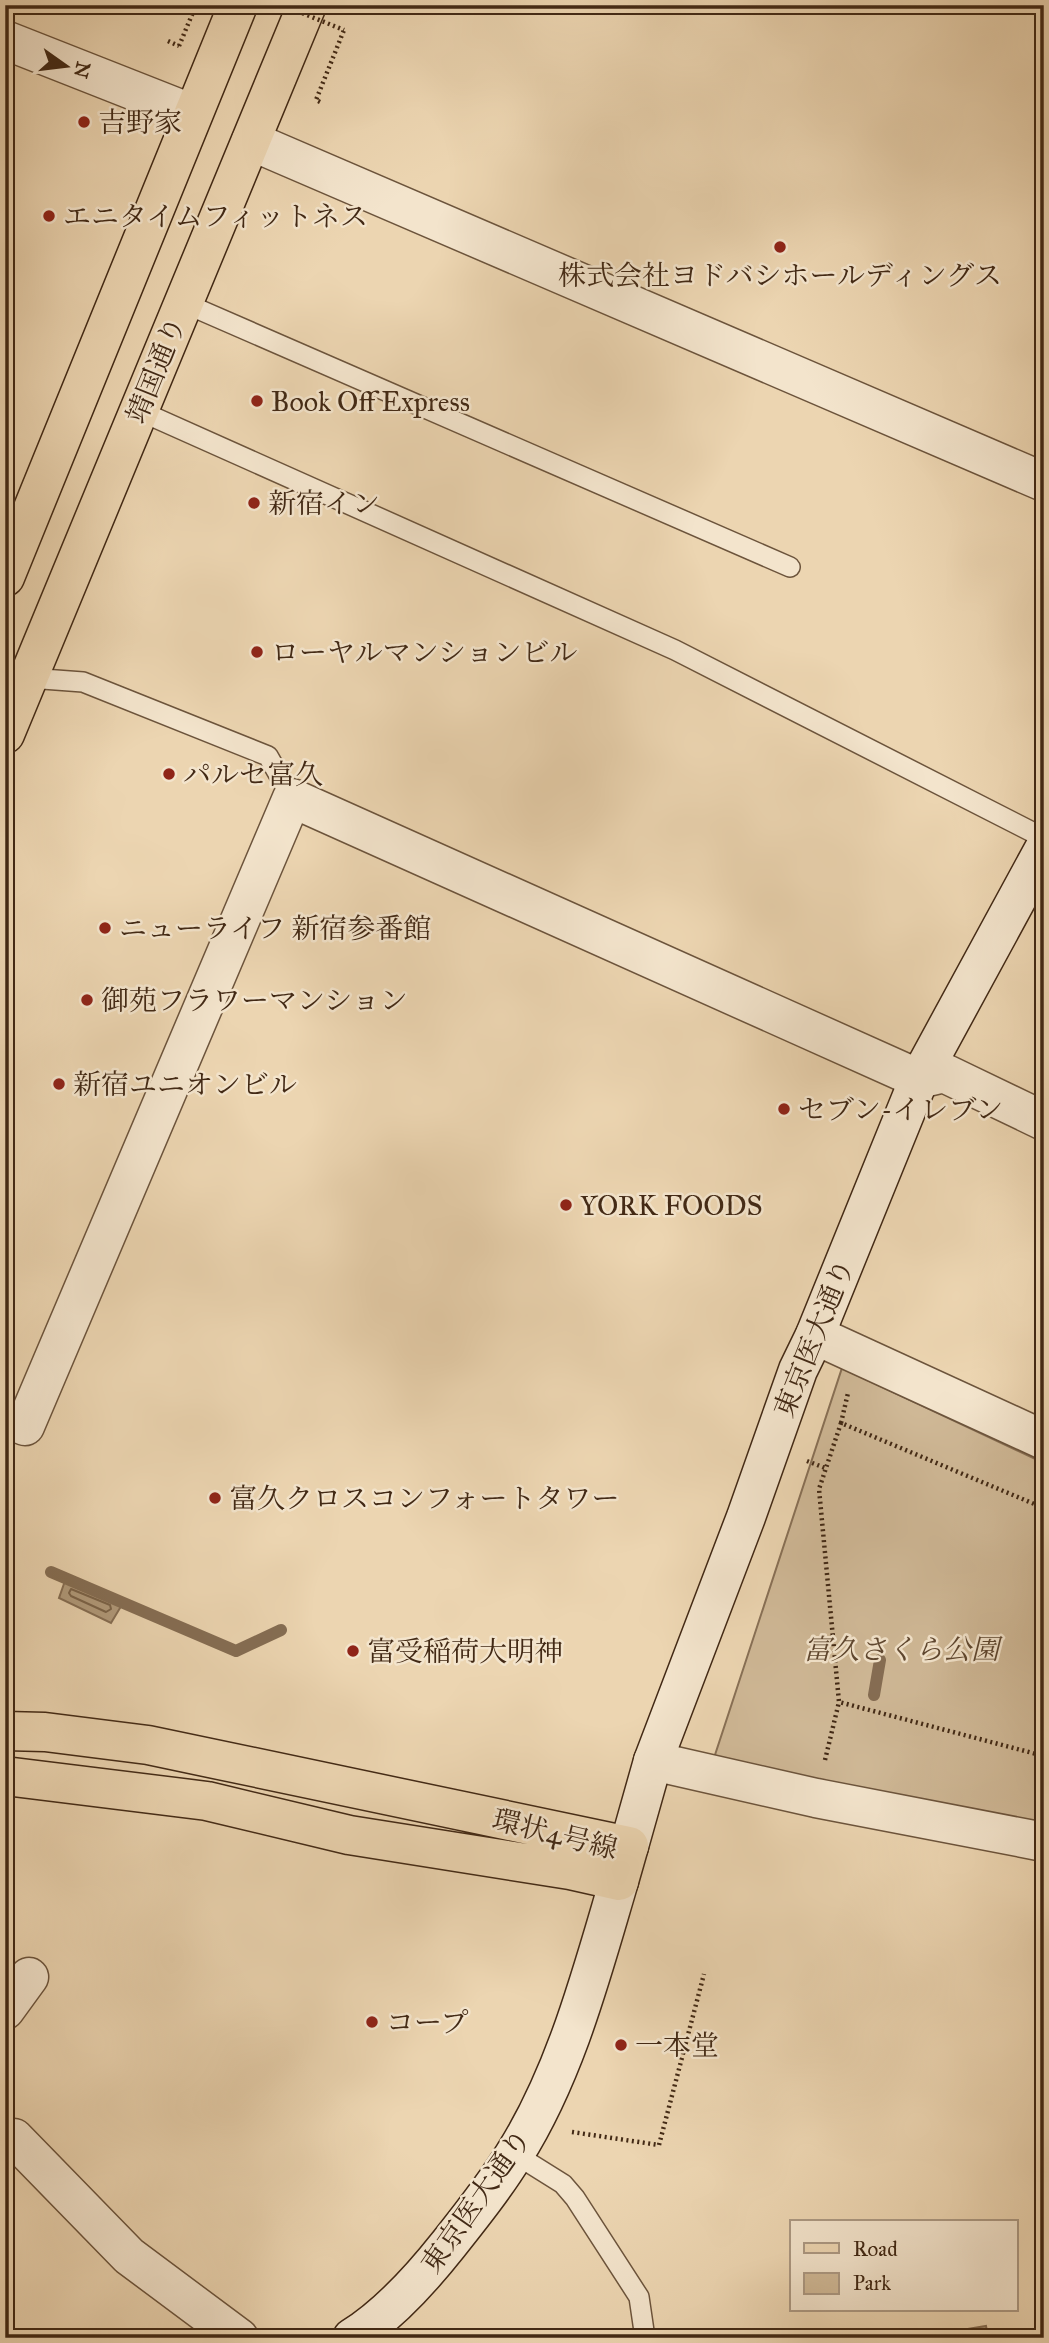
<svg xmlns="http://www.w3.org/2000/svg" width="1049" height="2343" viewBox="0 0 1049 2343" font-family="'IM FELL Great Primer','Noto Serif JP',serif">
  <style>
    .green { fill: #cfb896; stroke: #887056; stroke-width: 2 }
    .water { fill: #b29b7c; stroke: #856d53; stroke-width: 2 }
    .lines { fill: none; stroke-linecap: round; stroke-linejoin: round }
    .shore { stroke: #7a6248; stroke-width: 2 }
    .stream { stroke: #856d53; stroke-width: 12 }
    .lane-casing { stroke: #6c543c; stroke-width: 22 }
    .street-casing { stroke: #6c543c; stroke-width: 41 }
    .secondary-casing { stroke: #422915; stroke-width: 41 }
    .primary-casing { stroke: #422915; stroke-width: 41 }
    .path { stroke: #422915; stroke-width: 4.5; stroke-dasharray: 2 3.5; stroke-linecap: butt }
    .lane { stroke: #f3e4cc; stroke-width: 19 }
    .street { stroke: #f3e4cc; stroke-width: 38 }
    .secondary { stroke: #f3e4cc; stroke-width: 38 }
    .primary { stroke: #ecd5b1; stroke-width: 38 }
    .path-bridge { stroke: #422915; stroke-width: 4.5; stroke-dasharray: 2 3.5; stroke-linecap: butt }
    .poi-dot { fill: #8f2418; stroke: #f3e4cc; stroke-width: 2.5 }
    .labels { text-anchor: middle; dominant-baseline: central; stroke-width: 5; stroke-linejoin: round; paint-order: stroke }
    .poi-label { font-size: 28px; fill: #422915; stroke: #f3e4cc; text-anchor: start }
    .street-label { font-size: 28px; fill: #422915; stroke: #f3e4cc }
    .park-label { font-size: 28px; font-style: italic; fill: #5e462f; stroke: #f3e4cc }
  </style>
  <rect width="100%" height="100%" fill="#ecd5b1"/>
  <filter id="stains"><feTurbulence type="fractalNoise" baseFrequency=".00286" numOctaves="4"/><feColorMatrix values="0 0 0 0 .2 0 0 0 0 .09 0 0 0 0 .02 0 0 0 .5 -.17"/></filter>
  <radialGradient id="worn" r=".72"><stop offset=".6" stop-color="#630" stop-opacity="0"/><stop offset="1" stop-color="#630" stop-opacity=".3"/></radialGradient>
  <!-- green -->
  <path class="green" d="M842,1368L1044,1463V1828L713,1761Z"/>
  <!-- water -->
  <path class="water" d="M66,1578L123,1603L111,1623L59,1598Z
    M986,2326L988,2338H914Z"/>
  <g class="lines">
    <!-- shore -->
    <path class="shore" d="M71,1589L110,1605L111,1609L106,1612L71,1596L69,1593Z"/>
    <!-- stream -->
    <path class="stream" d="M51,1572L236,1651L281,1630
      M874,1695L880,1660"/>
    <!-- lane casing -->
    <g class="lane-casing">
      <path id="lane" d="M184,303L790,567
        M140,411L675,650L1044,838
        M29,678L83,682L268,756L292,798
        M515,2154L563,2184L575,2198L639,2297L645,2338"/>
    </g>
    <!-- street casing -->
    <g class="street-casing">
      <path id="street" d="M5,40L193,114
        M251,141L1044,482
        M815,1335L1044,1440
        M5,1418L25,1426L292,798L919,1079L944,1073L1044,1121
        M653,1761L816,1798L1044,1842
        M5,2010L29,1977
        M14,2138L129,2256L239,2338"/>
    </g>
    <!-- secondary casing -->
    <g class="secondary-casing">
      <path id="secondary" d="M629,1846L653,1761L746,1517L798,1370L815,1335L919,1079L1044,849
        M352,2338C389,2315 421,2279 448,2245C471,2216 495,2186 514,2155C566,2073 592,1972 619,1881"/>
    </g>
    <!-- primary casing -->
    <g class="primary-casing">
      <path id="primary" d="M5,577L238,5
        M5,734L307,5
        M5,1731L45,1732L148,1745L629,1846L619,1881L570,1870L349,1835L207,1801L5,1776"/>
    </g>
    <!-- path -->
    <path class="path" d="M168,41L179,46
      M320,102L316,100L344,30
      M841,1423L848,1393
      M807,1461L825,1468
      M1044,1508L841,1423L819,1489L839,1702L1044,1756
      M5,1526L8,1523
      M825,1760L839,1702
      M572,2132L659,2145L704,1974"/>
    <!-- lane -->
    <use href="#lane" class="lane"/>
    <!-- street -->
    <use href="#street" class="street"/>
    <!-- secondary -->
    <use href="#secondary" class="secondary"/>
    <!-- primary -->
    <use href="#primary" class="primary"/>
    <!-- path-bridge -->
    <path class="path-bridge" d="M282,5L344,30
      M179,46L196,5"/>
  </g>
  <!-- markers -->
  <g class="poi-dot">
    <circle cx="84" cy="122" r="7"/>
    <circle cx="49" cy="216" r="7"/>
    <circle cx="780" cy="247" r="7"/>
    <circle cx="257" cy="401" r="7"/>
    <circle cx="254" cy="503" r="7"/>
    <circle cx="257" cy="652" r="7"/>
    <circle cx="169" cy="774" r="7"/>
    <circle cx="105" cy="928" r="7"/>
    <circle cx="87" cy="1000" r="7"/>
    <circle cx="59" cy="1084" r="7"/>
    <circle cx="784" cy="1109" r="7"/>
    <circle cx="566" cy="1205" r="7"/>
    <circle cx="215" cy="1498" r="7"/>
    <circle cx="353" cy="1651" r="7"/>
    <circle cx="372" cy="2022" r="7"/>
    <circle cx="621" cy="2045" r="7"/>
  </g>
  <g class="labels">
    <!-- poi labels -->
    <g class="poi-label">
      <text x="98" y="122">吉野家</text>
      <text x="63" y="216">エニタイムフィットネス</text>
      <text x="780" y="275" text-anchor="middle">株式会社ヨドバシホールディングス</text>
      <text x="271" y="401">Book Off Express</text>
      <text x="268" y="503">新宿イン</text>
      <text x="271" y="652">ローヤルマンションビル</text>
      <text x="183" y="774">パルセ富久</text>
      <text x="119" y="928">ニューライフ 新宿参番館</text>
      <text x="101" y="1000">御苑フラワーマンション</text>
      <text x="73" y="1084">新宿ユニオンビル</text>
      <text x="798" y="1109">セブン-イレブン</text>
      <text x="580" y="1205">YORK FOODS</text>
      <text x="229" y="1498">富久クロスコンフォートタワー</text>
      <text x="367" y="1651">富受稲荷大明神</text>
      <text x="386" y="2022">コープ</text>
      <text x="635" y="2045">一本堂</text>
    </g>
    <!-- street labels -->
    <g class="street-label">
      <text transform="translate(156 370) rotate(-68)">靖国通り</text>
      <text transform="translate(814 1338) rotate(-68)">東京医大通り</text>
      <text transform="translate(555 1834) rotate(14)">環状4号線</text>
      <text transform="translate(476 2201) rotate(-55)">東京医大通り</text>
    </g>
    <!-- park labels -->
    <g class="park-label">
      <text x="901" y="1649">富久さくら公園</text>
    </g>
  </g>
  <!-- margin -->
  <rect width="1049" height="2343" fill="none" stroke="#ecd5b1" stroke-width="28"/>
  <rect x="7" y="7" width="1035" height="2329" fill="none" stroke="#422915" stroke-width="3.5"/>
  <rect x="14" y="14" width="1021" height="2315" fill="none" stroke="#422915" stroke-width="2"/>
  <!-- legend -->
  <rect x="790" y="2220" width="228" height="91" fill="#f3e4cc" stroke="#ac9983" stroke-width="2"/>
  <rect x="804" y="2243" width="35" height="10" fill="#ecd5b1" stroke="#ac9983" stroke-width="2"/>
  <text x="853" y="2256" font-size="21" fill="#422915">Road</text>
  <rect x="804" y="2273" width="35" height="21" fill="#cfb896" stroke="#ac9983" stroke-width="2"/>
  <text x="853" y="2290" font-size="21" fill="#422915">Park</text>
  <!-- north arrow -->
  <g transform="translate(66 66) rotate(104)" stroke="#f3e4cc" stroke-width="5" paint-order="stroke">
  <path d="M0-5L12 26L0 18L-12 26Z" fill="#422915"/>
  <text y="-10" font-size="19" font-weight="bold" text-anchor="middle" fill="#422915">N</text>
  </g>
  <rect width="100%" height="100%" filter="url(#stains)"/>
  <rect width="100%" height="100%" fill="url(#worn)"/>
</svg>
